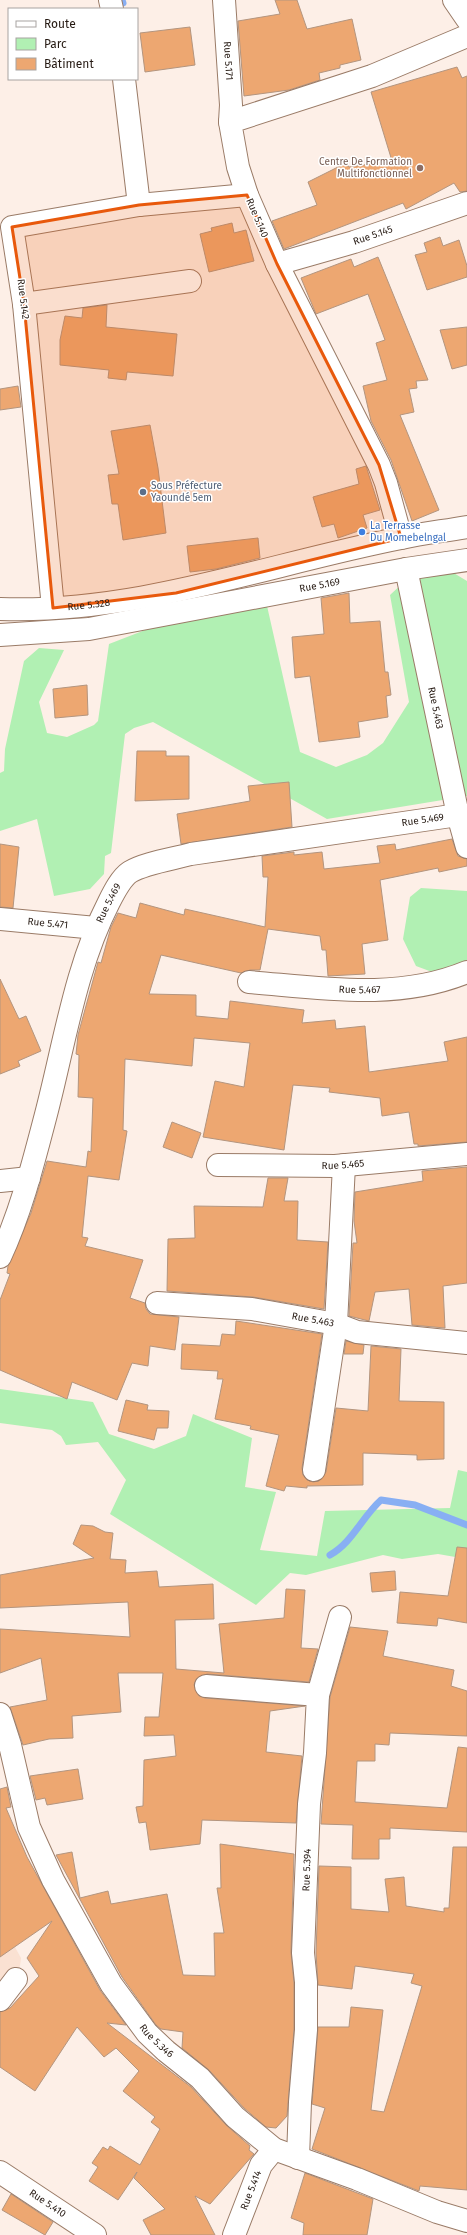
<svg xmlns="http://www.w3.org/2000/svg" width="467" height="2235" viewBox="0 0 467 2235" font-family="'Fira Sans',sans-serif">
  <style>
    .built { fill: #fae1d2 }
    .green { fill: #b1f0b3 }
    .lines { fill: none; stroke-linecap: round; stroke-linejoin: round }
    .stream { stroke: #88aff3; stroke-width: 7 }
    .building { fill: #eda771; stroke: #b3957f }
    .street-casing { stroke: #9a7b67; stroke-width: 24 }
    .secondary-casing { stroke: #9a7b67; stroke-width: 24 }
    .street { stroke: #fff; stroke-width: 22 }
    .secondary { stroke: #fff; stroke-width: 22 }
    .marked { fill: #e8590c; fill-opacity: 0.2; stroke: #e8590c; stroke-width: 3; stroke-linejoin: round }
    .education-dot { fill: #8d6e63; stroke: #fff; stroke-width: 1.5 }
    .service-dot { fill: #5c6f8a; stroke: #fff; stroke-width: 1.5 }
    .shop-dot { fill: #3f7fe0; stroke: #fff; stroke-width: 1.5 }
    .labels { text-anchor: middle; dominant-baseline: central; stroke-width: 3; stroke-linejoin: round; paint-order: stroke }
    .street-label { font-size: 10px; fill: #261a13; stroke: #fff }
    .education-label { font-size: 10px; fill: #785e54; stroke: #fff; text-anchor: end }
    .service-label { font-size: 10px; fill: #4e5e75; stroke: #fff; text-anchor: start }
    .shop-label { font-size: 10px; fill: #366cbe; stroke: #fff; text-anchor: start }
  </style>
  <rect width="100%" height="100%" fill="#fdefe7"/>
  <!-- built -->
  <path class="built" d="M0,1920L21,1958L20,1966L0,1992Z"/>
  <!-- green -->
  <path class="green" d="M442,566L467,581V796L327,819L153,722L134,728L125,734L111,853L105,856L104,874L90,889L54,896L37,819L0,831V773L4,771L5,749L24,661L39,648L64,650L39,702L47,733L67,737L94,725L98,721L109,644L246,591L265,597L300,752L336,767L367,755L383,743L409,702L390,595L405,581Z
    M421,888L467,891V985L416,966L403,939L410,897Z
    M0,1389L93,1402L109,1434L154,1449L186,1436L193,1414L252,1438L245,1487L276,1492L260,1550L317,1556L325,1511L450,1508L458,1470L467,1472V1559L438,1554L402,1559L383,1555L306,1575L290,1573L256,1605L110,1514L126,1480L98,1442L66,1445L61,1436L52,1430L0,1423Z"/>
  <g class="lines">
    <!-- stream -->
    <path class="stream" d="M122,0L123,3
      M330,1555C352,1543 362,1517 381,1500L415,1505L467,1525"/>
  </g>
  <!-- building -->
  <path class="building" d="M275,0H297L307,29L352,19L361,60L340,65V68L319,73L320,80L289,90L244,96L238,21L280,14Z
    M190,27L195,65L145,72L140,33Z
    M457,67L462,78L467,76V191L460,192L454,183L406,209L403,203L284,249L272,221L317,205L308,182L346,163L349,167L392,161L371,92Z
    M232,223L234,233L246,230L254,261L209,272L200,234L212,231L211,228Z
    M440,237L443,246L459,240L467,266V277L427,290L415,255L427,252L424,243Z
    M378,257L428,380L416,381L417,388L409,389L414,412L400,415L439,510L412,521L391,460L371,421L363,386L387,380L376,343L385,340L368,294L316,314L301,278L351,259L354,267Z
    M107,305L106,327L177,334L173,376L127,372L126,380L108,378L109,370L60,365V340L65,316L82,318L83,308Z
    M467,327V365L452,369L440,330Z
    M18,386L21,407L0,410V389Z
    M150,425L158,468L166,533L123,540L118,504H112L108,475L119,474L111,431Z
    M366,466L380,510L363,515L367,528L338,538L334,524L322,527L313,497L359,484L356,469Z
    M258,538L260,558L216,569L190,572L187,546Z
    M349,593L350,623L380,621L385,672H388L391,695L386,696L388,717L358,722L360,737L319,742L310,676L295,678L292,637L324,634L321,598Z
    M87,685L88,715L55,718L53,689Z
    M137,751H166V756H189V799L135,801Z
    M289,782L292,827L181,844L177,814L250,801L248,786Z
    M452,839L458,856L467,859V866L439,872L438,868L380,880L388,940L362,944L365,974L328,976L326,950H322L320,936L268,929L260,970H250L241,973L161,955L149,994L196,995V1016L228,1019L230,1001L304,1010L302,1023L335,1020L336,1029L365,1026L369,1072L448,1061L444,1042L467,1037V1142L418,1146V1144H414L409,1112L382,1116L380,1098L329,1092L330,1088L293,1085L284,1150L203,1137L215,1081L244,1087L250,1043L194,1038L192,1066L125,1059L123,1130L127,1131L119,1180L88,1176L82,1237L88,1238L85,1246L143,1260L130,1298L145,1303L146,1309L150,1314L179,1317L175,1350L150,1346L148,1366L132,1363L117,1400L72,1382L67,1399L0,1370V1300L10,1274L7,1273L8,1266L31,1213L47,1161L86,1167L88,1151L91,1152L93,1098L78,1097L79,1055L76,1054L78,1035L98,962L101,963L111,927L118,913L136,918L140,903L184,915L185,909L265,927L268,877H263L262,856L294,852V855L322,852L324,869L380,863L377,846L395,844L396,850Z
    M0,844L19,847L13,908L0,907Z
    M0,979L19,1019L26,1016L41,1051L18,1061L20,1066L0,1074Z
    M172,1122L201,1133L192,1158L163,1147Z
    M467,1167V1283L443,1286L445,1328L412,1325L409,1289L375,1292L369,1321L349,1316L353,1243H357L354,1221L355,1192L423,1181L422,1171Z
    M268,1178H288L284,1201H298L297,1240L328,1242L324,1309L253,1297L167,1291L168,1239L195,1238L194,1206L263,1207Z
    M236,1321L322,1334L302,1468L303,1475L307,1480L313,1482L319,1481L326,1472L336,1408L368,1411L371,1346L401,1349L399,1401L444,1402V1459L417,1460V1455L363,1453V1485L307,1486V1488L286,1486L284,1491L266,1486L279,1435L250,1429L251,1426L215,1419L223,1379H217L218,1371L181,1369L182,1344L220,1346L222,1334L235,1335Z
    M346,1341L364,1345L363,1354H344Z
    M126,1400L148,1405L147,1410L169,1411L168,1428H157L154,1440L118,1431Z
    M81,1525L93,1526L105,1532L113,1533L110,1559L126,1560L125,1573L157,1571L159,1587L213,1584L214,1619L175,1620L176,1669L224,1673L219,1624L284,1618L286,1589L305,1590L301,1648L318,1649L309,1682L207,1674L196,1679L194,1685L199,1696L205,1698L305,1706L270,1711L266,1752L302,1756L296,1823L202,1820L200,1844L150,1850L146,1822L139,1823L136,1807L143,1806L144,1760L176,1756L174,1735L144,1736L145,1717H159L163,1673H118L121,1712L72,1716L73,1738L49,1739L23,1745L10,1707L47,1700L41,1658L0,1673V1629L130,1637L128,1602L0,1608V1575L94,1558L73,1544Z
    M457,1547L467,1548V1623L438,1618L437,1626L397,1623L400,1592L448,1596Z
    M395,1571L396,1590L372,1592L370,1573Z
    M350,1627L388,1631L383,1656L454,1670L451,1686L467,1691V1736L390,1733L389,1745L375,1744V1761H357L355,1802L447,1808L458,1747L467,1748V1832L390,1828V1839H379V1859H352L353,1825L321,1824L330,1697Z
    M78,1769L83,1799L47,1805L45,1798L36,1800L30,1776Z
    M7,1787L11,1807L6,1808L27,1857L100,1990L126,2025L107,2023L191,2087L226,2125L250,2146L249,2150L254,2154L210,2204L195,2196L215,2235H151L143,2220L165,2209L134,2178L137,2172L118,2200L89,2181L98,2167L92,2163L103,2147L108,2150L110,2146L140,2165L160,2129L151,2122L155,2117L123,2091L139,2071L116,2048L104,2057L77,2027L35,2091L0,2067V2012L10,2008L39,1976L27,1958L52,1921L0,1957V1789Z
    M220,1844L294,1854L291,1952L294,1983V2029L287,2116L276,2128L266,2127L244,2108L209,2070L182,2048L183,2032L161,2029L156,2025L122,1977L56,1855L72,1852L80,1898L108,1891L111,1904L167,1894L183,1975L215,1976L214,1933H224L217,1888H221Z
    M453,1847H467V2190L420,2186L419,2191L312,2149L325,2108L312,2104L318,2027H349L351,2007L383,2010L371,2110L384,2112L422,1986L411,1983L414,1974L355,1966L352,1989L318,1985L316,1953L319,1866L351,1867V1909L389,1912L385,1879L404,1877L406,1906L444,1912V1908H449Z
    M305,2173L373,2199L367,2235H303L304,2223L291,2218Z
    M11,2194L53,2222L45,2235L2,2210Z"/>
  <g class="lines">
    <!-- street casing -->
    <g class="street-casing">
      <g id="street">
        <path d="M110,0L112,9"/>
        <path id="s1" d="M224,0L231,105L230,122"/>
        <path d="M454,0L467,19"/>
        <path d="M124,79L139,205"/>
        <path id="s2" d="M277,264L354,242L467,203"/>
        <path d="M24,304L190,281"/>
        <path d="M401,538L386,483L379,465L277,264L247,195L238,167L230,122L372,76L467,36"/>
        <path id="s3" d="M406,569L458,815L467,847"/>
        <path d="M53,608L24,304L12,227L139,205L247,195"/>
        <path id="s4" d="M0,919L96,928"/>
        <path id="s5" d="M249,982C322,988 397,1001 467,972"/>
        <path id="s6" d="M218,1165L335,1166L467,1154"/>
        <path d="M0,1181L29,1178"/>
        <path id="s7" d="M0,1257C20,1214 32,1168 44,1122C64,1048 74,970 109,902C114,892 121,878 130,872C145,863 173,859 191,854L458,815"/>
        <path id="s8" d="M157,1303L252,1309L336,1324L357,1332L467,1343"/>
        <path d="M314,1470L336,1324L344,1165"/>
        <path d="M206,1686L318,1695L315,1753L309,1804L303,1953L306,1982V2030L300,2102L298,2158"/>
        <path d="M318,1695L340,1617"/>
        <path id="s9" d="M0,1714L10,1745L29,1827L53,1880L111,1984L147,2033L166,2051L200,2078L235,2117L274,2149L357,2179L437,2212L467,2221"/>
        <path d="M0,2000L16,1979"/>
        <path id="s10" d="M0,2172L95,2235"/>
        <path id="s11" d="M234,2235L261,2165L274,2149"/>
      </g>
    </g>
    <!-- secondary casing -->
    <g class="secondary-casing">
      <g id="secondary">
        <path id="s12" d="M0,609C138,614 268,564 401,538C423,533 445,531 467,527"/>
        <path id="s13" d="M0,635L89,629L406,569L467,560"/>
      </g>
    </g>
    <!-- street -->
    <use href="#street" class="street"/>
    <!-- secondary -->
    <use href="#secondary" class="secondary"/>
  </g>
  <!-- marked area -->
  <path class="marked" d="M247,195L277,264L379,465L401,538L176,593L53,608L24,304L12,227L139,205Z"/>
  <!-- markers -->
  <circle class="education-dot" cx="420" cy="168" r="4"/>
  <circle class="service-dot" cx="143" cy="492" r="4"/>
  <circle class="shop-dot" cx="362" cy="532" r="4"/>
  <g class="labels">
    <!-- street labels -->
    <g class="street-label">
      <text stroke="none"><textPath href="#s1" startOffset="61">Rue 5.171</textPath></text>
      <text transform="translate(257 218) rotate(67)">Rue 5.140</text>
      <text stroke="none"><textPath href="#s2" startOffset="100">Rue 5.145</textPath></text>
      <text transform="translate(23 299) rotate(83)">Rue 5.142</text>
      <text stroke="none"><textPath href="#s13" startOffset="324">Rue 5.169</textPath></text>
      <text stroke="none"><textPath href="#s12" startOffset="89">Rue 5.328</textPath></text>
      <text stroke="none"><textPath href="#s3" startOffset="142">Rue 5.463</textPath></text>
      <text stroke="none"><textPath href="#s7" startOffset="707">Rue 5.469</textPath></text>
      <text stroke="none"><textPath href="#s7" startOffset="371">Rue 5.469</textPath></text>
      <text stroke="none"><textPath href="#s4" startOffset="48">Rue 5.471</textPath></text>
      <text stroke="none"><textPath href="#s5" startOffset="111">Rue 5.467</textPath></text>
      <text stroke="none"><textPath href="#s6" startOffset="125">Rue 5.465</textPath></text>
      <text stroke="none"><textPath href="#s8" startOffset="157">Rue 5.463</textPath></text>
      <text transform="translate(307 1870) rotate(-88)">Rue 5.394</text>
      <text stroke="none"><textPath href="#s9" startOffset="367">Rue 5.346</textPath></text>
      <text stroke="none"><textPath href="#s11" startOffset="48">Rue 5.414</textPath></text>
      <text stroke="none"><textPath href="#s10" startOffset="57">Rue 5.410</textPath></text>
    </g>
    <!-- education labels -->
    <g class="education-label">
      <text x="412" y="162">Centre De Formation<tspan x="412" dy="12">Multifonctionnel</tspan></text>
    </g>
    <!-- service labels -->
    <g class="service-label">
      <text x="151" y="486">Sous Préfecture<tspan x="151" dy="12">Yaoundé 5em</tspan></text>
    </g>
    <!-- shop labels -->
    <g class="shop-label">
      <text x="370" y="526">La Terrasse<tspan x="370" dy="12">Du Momebelngal</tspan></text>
    </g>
  </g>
  <!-- legend -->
  <rect x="8" y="8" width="130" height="72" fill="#ffffff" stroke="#a8a3a1"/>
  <rect x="16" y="21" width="20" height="6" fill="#ffffff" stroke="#a8a3a1"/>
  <text x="44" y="28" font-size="12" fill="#261a13">Route</text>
  <rect x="16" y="38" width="20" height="12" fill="#b1f0b3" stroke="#a8a3a1"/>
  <text x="44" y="48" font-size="12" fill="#261a13">Parc</text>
  <rect x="16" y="58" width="20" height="12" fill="#eda771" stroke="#a8a3a1"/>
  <text x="44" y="68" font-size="12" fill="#261a13">Bâtiment</text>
</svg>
